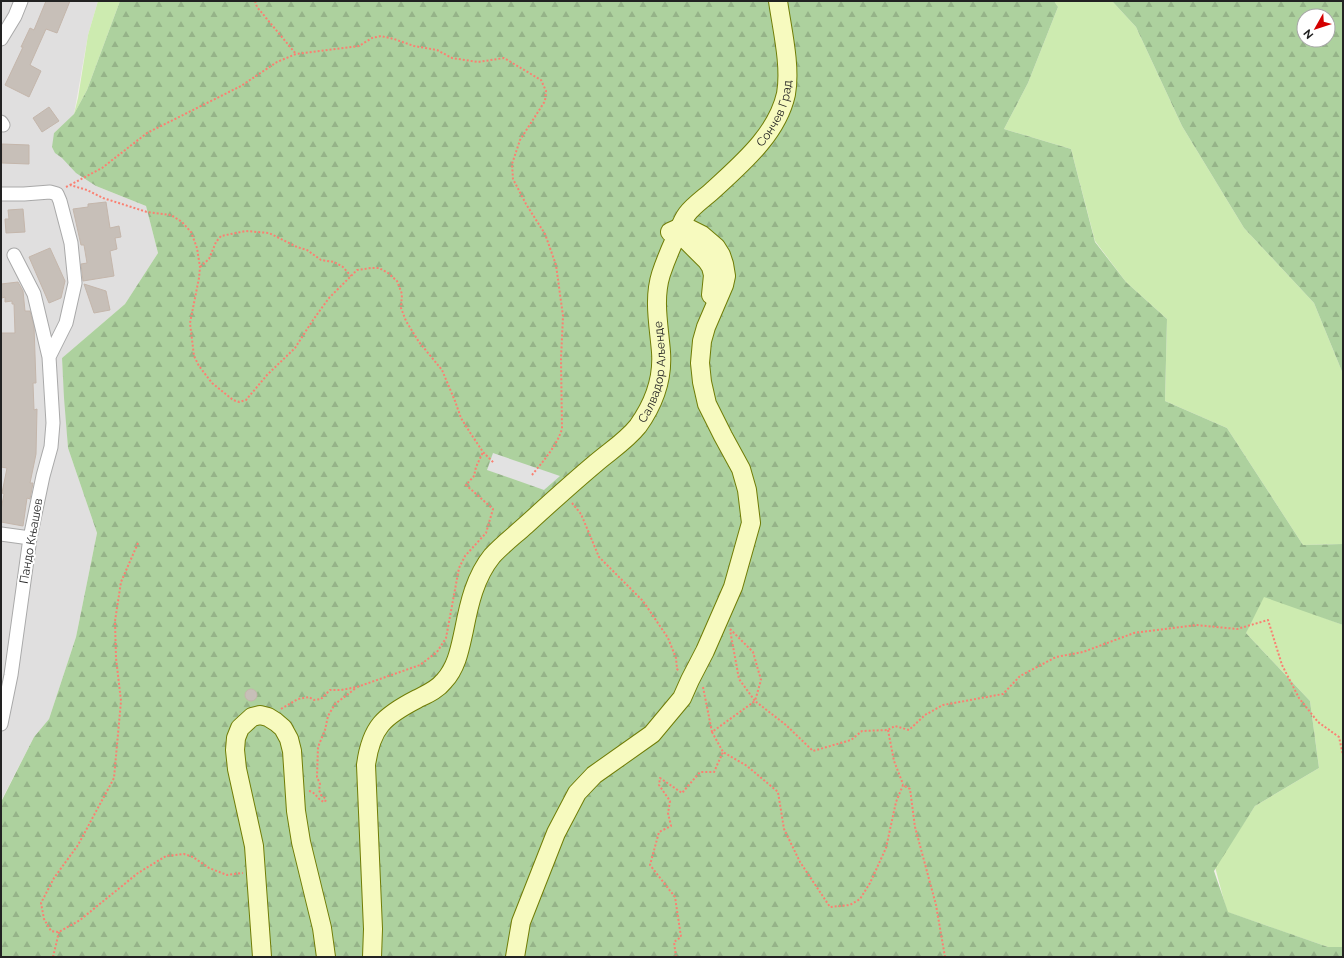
<svg xmlns="http://www.w3.org/2000/svg" width="1344" height="958" viewBox="0 0 1344 958" font-family="Raleway,sans-serif">
  <style>
    .residential { fill: #e0dfdf }
    .grass { fill: #cdebb0 }
    .forest { fill: url(#forest-firs); fill-rule: evenodd }
    .parking { fill: #e2e2e2 }
    .building { fill: #c7bfb8; stroke: #c4b6ab }
    .lines { fill: none; stroke-linecap: round; stroke-linejoin: round }
    .street-casing { stroke: #a9a9a9; stroke-width: 15 }
    .secondary-casing { stroke: #707d05; stroke-width: 20 }
    .path { stroke: #fa8072; stroke-width: 2; stroke-dasharray: 2 2; stroke-linecap: butt }
    .street { stroke: #fff; stroke-width: 13 }
    .secondary { stroke: #f7fabf; stroke-width: 18 }
    .labels { text-anchor: middle; dominant-baseline: central; stroke-width: 4; stroke-linejoin: round; paint-order: stroke }
    .street-label { font-size: 12px; fill: #222; stroke: #fff }
  </style>
  <defs>
    <pattern id="forest-firs" width="22" height="20" patternUnits="userSpaceOnUse"><rect width="22" height="20" fill="#add19e"/><path d="M5 1l3.5 6h-7zM16 11l3.5 6h-7z" fill="#95b388"/></pattern>
  </defs>
  <rect width="100%" height="100%" fill="#f2efe9"/>
  <!-- residential -->
  <path class="residential" d="M1,1H98L88,35L74,114L54,133L62,157L96,186L146,206L158,253L125,304L62,358L68,448L97,533L76,637L49,719L34,737L1,801Z"/>
  <!-- grass -->
  <path class="grass" d="M98,1H120L87,90L74,114L78,98L88,35Z
    M1054,1H1112L1136,27L1182,126L1244,228L1314,303L1343,374V544L1303,545L1227,428L1165,401L1167,319L1126,282L1095,241L1071,149L1004,129L1028,83L1058,7Z
    M1256,592L1343,625V947H1328L1227,912L1215,867L1255,806L1319,768L1310,701L1246,633Z"/>
  <!-- forest -->
  <path class="forest" d="M120,1H1054L1058,7L1028,83L1004,129L1071,149L1095,242L1126,282L1167,319L1165,401L1227,428L1303,545L1343,544V625L1264,597L1246,633L1310,701L1319,768L1255,806L1214,871L1228,912L1328,947H1343V957H1V802L34,737L49,719L76,637L97,533L68,448L64,398L62,358L125,304L158,253L146,206L96,186L76,173L62,158L55,153L52,147L54,133L74,114L87,90Z
    M1112,1H1343V374L1314,303L1244,228L1182,126L1136,27ZM1304,16H1328V40H1304Z"/>
  <!-- parking -->
  <path class="parking" d="M493,453L560,476L544,490L487,470Z"/>
  <!-- building -->
  <path class="building" d="M46,1H70L57,33L46,29L30,65L41,71L29,97L5,85L23,47H21L30,28L34,30Z
    M49,107L59,121L42,132L33,118Z
    M2,144L29,145V164L2,163Z
    M106,202L110,228L119,226L121,237L115,238L117,249L110,251L114,276L83,281L81,264L87,263L84,245H81L73,209L88,207V204Z
    M23,209L25,232L6,233L5,219H9L8,210Z
    M50,248L65,281L61,298L49,303L29,257Z
    M18,282L23,291L25,311H30L34,326L36,383H33L34,410L37,409L36,454L30,483H33L30,499L27,498L23,526L1,522V510L4,494L2,493L7,468L1,467V333H15L14,304H12V301L5,302V297L2,298L1,284Z
    M84,284L106,291L110,310L94,313Z
    M245 695a6 6 0 1 1 12 0a6 6 0 1 1-12 0Z"/>
  <g class="lines">
    <!-- street casing -->
    <g class="street-casing">
      <path id="street" d="M1,39L15,16L21,1
        M1,122L3,125
        M1,194H24L50,192L57,194L60,201L71,243L75,283L66,323L49,357L53,423L51,447L43,476L30,538L11,675L1,724
        M14,255L34,294L49,357
        M1,534L30,538"/>
    </g>
    <!-- secondary casing -->
    <g class="secondary-casing">
      <g id="secondary">
        <path d="M679,228L683,237L707,261L711,267L713,275L711,295"/>
        <path d="M262,957L254,846L237,769L235,750L236,738L240,728L252,717L260,715L268,717L276,722L283,728L289,739L292,751L296,811L301,842L322,928L326,957"/>
        <path id="s1" d="M372,957L373,929L366,765C371,727 384,716 417,699C427,694 437,690 444,681C457,667 460,648 464,630C469,604 475,577 492,556C502,545 515,535 526,525C549,504 572,483 596,463C610,451 626,441 638,426C653,405 663,379 661,352C659,326 653,299 661,274C665,262 670,250 675,239C679,231 681,222 687,214C693,206 703,199 711,192C740,165 777,135 786,94C791,66 782,29 778,1"/>
        <path d="M515,957L521,922L556,833L577,793L594,775L652,734L682,698L690,680L705,651L733,587L751,523L747,490L741,469L723,436L707,404L702,382L700,363L702,341L706,327L724,285L726,276L724,264L721,255L716,247L702,235L688,228H679L670,232"/>
      </g>
    </g>
    <!-- path -->
    <path class="path" d="M255,1L257,7L296,54
      M70,185L102,168L147,133L241,86L277,62L296,54L359,46L372,38L381,36L394,39L414,46L437,50L452,58L478,62L504,58L541,80L546,91L545,101L520,140L512,164L513,179L526,204L545,234L556,265L563,316L561,359L562,429C556,447 544,460 532,475
      M66,187L70,185L87,190L103,198L147,212L171,215L182,222L191,232L197,248L200,267L199,278L190,323L194,356L199,366L212,383L233,400L239,402L246,400L267,375L295,348L313,320L329,298L357,270L371,268H379L388,273L397,281L402,294L401,308L406,321L419,342L442,370L455,401L461,418L469,431L483,452L494,463
      M200,267L209,259L216,242L221,236L246,231L269,233L297,247L307,250L321,260L334,262L343,267L351,276
      M572,503L581,514L599,557L643,601L668,638L676,658L677,669L679,671
      M138,543L121,582L115,621L116,658L121,701L114,778L78,845L54,878L41,903L44,919L51,931L59,932L80,920L138,873L166,856L184,854L193,857L209,868L227,875L243,873
      M730,629L753,652L761,680L755,701L739,679L730,630
      M703,687L712,732L755,701L786,725L813,751L851,740L862,731L888,730L895,726L909,730L925,715L943,705L1003,694L1020,676L1056,657L1083,652L1134,633L1196,625L1237,629L1268,620L1282,665L1299,698L1318,722L1339,737L1343,755
      M281,709L298,699L309,697L314,700L321,699L330,690H341L357,687L420,665L437,652L446,638L459,568L465,556L486,533L493,509L466,485L474,476L476,467L483,452
      M888,730L894,761L903,784
      M712,732L723,752L747,766L778,792L784,829L800,862L830,907L850,905L860,899L870,883L886,848L896,802L903,785L910,789L915,827L936,905L945,957
      M309,791C316,792 318,801 325,802L326,799L321,795L319,790L320,784L317,777L318,747L325,730L328,716L335,704L356,688
      M53,957L59,932
      M676,957L674,942L681,937L675,897L650,865L659,832L671,826L668,813L670,801L659,785L660,778L682,793L700,772H714L723,752"/>
    <!-- street -->
    <use href="#street" class="street"/>
    <!-- secondary -->
    <use href="#secondary" class="secondary"/>
  </g>
  <g class="labels">
    <!-- street labels -->
    <g class="street-label">
      <text stroke="none"><textPath href="#s1" startOffset="1003">Сончев Град</textPath></text>
      <text stroke="none"><textPath href="#s1" startOffset="702">Салвадор Аљенде</textPath></text>
      <text transform="translate(31 541) rotate(-80)">Пандо Књашев</text>
    </g>
  </g>
  <!-- border -->
  <rect width="1344" height="958" fill="none" stroke="#222222" stroke-width="4"/>
  <!-- north arrow -->
  <g transform="translate(1316 28) rotate(231)"><circle r="19" fill="#ffffff" stroke="#a7a7a7"/>
  <path d="M0-3L7 15L0 10L-7 15Z" fill="#d40000"/>
  <text y="-6" font-size="11" font-weight="bold" text-anchor="middle" fill="#222222">N</text>
  </g>
</svg>
